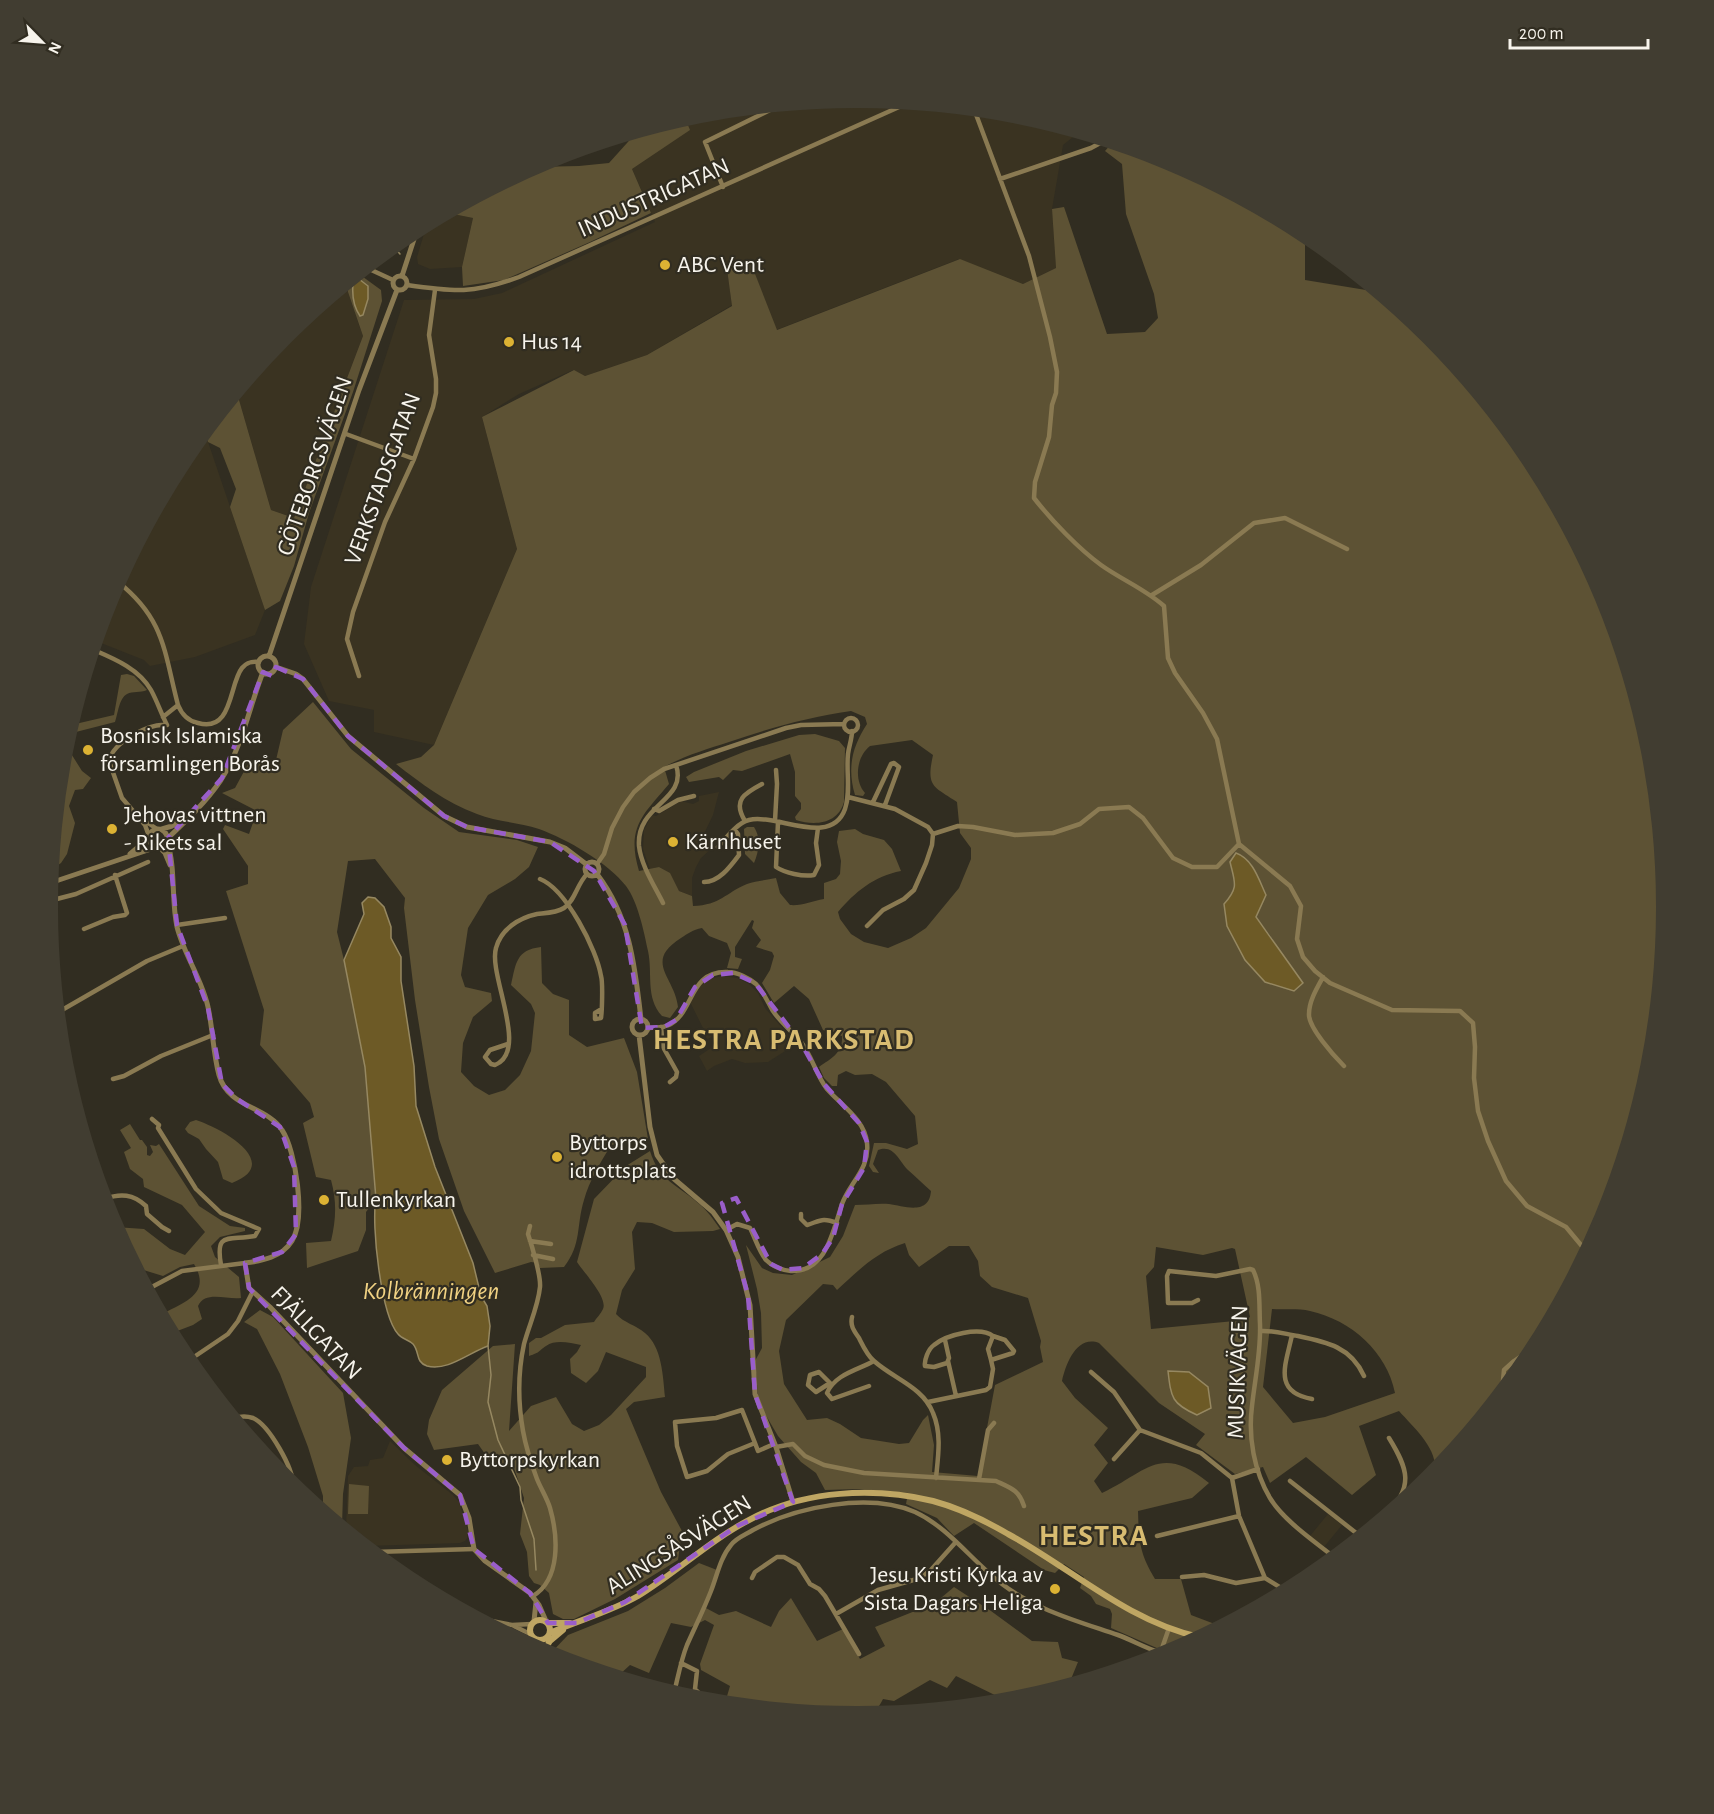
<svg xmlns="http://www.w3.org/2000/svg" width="1714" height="1814" viewBox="0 0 1714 1814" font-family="'Alegreya Sans',sans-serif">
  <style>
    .built { fill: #3a3321 }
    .green { fill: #5d5234; fill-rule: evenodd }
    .water { fill: #6d5a26; stroke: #968861; stroke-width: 1.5 }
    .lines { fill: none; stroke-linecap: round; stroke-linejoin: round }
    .stream { stroke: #968861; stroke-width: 1.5 }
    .minor { stroke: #8a7a52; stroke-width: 4.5 }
    .tertiary { stroke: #8a7a52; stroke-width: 5 }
    .secondary { stroke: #bfa663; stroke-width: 6 }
    .marked { fill: none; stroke: #9a5eca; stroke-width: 4.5; stroke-dasharray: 12 8; stroke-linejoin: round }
    .poi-dot { fill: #dcb233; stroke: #312d21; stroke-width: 2 }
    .labels { text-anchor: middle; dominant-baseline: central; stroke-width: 4.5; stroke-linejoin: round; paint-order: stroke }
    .street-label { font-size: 24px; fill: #f7f4ec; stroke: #312d21 }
    .poi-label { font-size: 24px; fill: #f7f4ec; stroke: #312d21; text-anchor: start }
    .water-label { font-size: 26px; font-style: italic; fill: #f1d283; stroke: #312d21 }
    .district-label { font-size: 30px; font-weight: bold; letter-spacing: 1.5px; fill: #d8bc71; stroke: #312d21 }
  </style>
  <rect width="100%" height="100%" fill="#312d21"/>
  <!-- built -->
  <path class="built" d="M857,98L1015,114L1078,133L1063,145L1052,209L1056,268L1023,284L959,259L776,330L750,261L727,269L732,305L647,355L585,376L573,370L519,394L482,417L517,549L434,745L374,732V710L329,701L304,644L311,587L404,300L474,299L502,293L655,222L632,169L689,130L685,118L700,113Z
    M448,213L473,218L462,267L430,269L418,264L417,257L427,224Z
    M348,283V292L363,336L294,518L271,510L237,393L285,335Z
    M205,433L265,610L255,635L195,657L150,666L144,660L96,641L110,597L185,457Z
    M719,792L713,815L701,840L712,848L701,858L696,867L692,878V896L679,891L669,873L659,867L650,869L643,849L644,830L652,815L656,816L681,801L693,804L699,801V796Z
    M722,976L737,978L749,984L758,993L765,1008L796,1044L768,1062L745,1063L732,1059L714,1066L707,1071L699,1056L711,1048L714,1040L712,1037L707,1039L704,1033L705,1032L690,1002L693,995L701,984L709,979Z
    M390,1441L415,1465L453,1495L459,1502L468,1531L467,1538L465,1541L460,1543L366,1546L346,1529L348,1476L354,1467L368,1466L370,1460L383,1458Z
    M1328,1514L1342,1525L1324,1547L1310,1536Z"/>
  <!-- green -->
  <path class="green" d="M685,118L690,130L632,169L651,213L590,242L504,280L463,286L462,267L473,218L448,213L534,167L579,166L609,163L636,133Z
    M1112,143L1167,160L1305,234V280L1366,290L1373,289L1429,335L1530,458L1605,598L1651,750L1666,907L1650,1065L1604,1217L1529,1357L1435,1472C1438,1448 1413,1427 1399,1411L1359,1426L1376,1475L1352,1495L1306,1457L1270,1483L1263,1467L1235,1474L1196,1445L1205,1434L1159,1403L1099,1343C1077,1335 1066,1363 1062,1381L1075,1398L1108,1428L1094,1445L1108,1463L1094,1481L1102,1493C1147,1472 1160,1443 1209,1483L1192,1498L1138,1511C1139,1541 1139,1552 1155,1579H1181L1191,1615L1220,1626L1166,1655V1652L1111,1628L1112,1614L1110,1609L1096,1604L1091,1596L1080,1588L1084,1577L1064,1564L1055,1573L1044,1570L974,1523L954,1536L937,1518L906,1504L908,1493L859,1489L825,1490L816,1473L801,1462L778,1436L761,1407L758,1396L755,1361L762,1348L761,1313L757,1289L746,1245L762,1268L773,1273L792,1275L830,1257L843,1236L855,1205C866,1205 878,1203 889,1204C904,1206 929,1216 931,1191C923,1184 916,1177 908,1170C899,1161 894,1144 878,1150L873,1164L879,1173L873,1172L869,1166L874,1143H886L907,1149L918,1144L915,1116L886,1082L872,1074L855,1075L846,1071L838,1075L837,1086H832L824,1078L819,1067C832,1058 843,1053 842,1036L823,1030L809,999L794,986L774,1003L762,983L770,970L774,956L772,952L756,947L761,940L752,928L754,921L752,920L735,947V957L742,959L738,969L727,968L731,953L727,943L709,936L702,928C692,930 689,933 681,938C643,962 675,977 678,1007L670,1018L662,1016C645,997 653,974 648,951C644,932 638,902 626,886C608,863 567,839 539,829C519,822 496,822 477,814C445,802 422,784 396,764L421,757L434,745L517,549L482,417L574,370L585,376L647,355L732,306L727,269L750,261L777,330L960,259L1023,284L1056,268L1052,209L1064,207L1107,334L1145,332L1158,318L1154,294L1126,214L1122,164L1105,151ZM851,711L865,717L867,724C852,747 847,768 855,795L863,796L865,793C854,781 856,757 870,746L912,740L933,755C926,787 933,786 957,802L960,833L971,848V859L959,888L926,928L911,938L888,948L864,942L851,934L840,919L838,912C855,892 874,876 901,871L892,849L884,840L863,834L855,829L839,831L837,842L841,861L840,874L836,879L824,883V899C812,901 802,906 790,905L780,893L776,878C767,880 756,881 747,884C725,893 721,905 693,906L692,896L679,891L670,873L659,867L639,871C626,827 643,815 669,784L664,767C684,756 707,749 729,742C770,728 809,717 851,711ZM1230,862L1256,917L1272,938L1288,965L1224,904C1239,887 1235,883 1230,862ZM905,1243L909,1255L919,1267L949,1246H969L978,1261L980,1276L992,1287L1028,1298L1041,1341L1040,1347L1043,1362L995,1385L978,1476L932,1472L934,1445L928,1415L923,1420L909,1443L899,1444L861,1438L840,1424L827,1418L807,1420L784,1384L779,1351L786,1320L823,1284L833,1285L837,1290C859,1270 876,1252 905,1243ZM1156,1247L1203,1255L1232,1248L1235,1249L1250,1317L1245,1320L1151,1329L1146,1276L1154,1267ZM1272,1309C1284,1310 1298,1308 1310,1311C1351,1320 1387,1352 1395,1393L1325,1417L1293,1423L1263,1387Z
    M359,274L381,290L382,301L353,392L309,513L294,566L280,601L265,610L230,507L236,489L220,448L208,442L205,433L237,393L271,510L294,518L363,336L348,292V283Z
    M127,674L134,676L147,690C140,693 133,691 127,694C119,698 118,714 115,722L68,734L71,725L114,715L121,675Z
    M313,702L351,749L424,808L459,832L517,840L538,847L529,867L515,879L488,895L468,928L461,975L465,987L491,993L492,1001L473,1017L463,1043L461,1072L474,1086L489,1095L505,1090L520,1075L531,1051L535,1013L531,1004L511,985C516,963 516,950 541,947L542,983L553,994L569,1000V1035L587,1047L624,1038L637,1072L648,1139L611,1145C601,1162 589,1181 584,1200C576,1226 582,1244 564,1267L540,1268L538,1263L531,1262L495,1273L464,1211L439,1139L429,1087L415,1000L404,908L405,898L375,859L348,861L337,932L344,960L365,1067L376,1199L366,1212V1230L358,1251L307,1268L306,1243L331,1241C336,1219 337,1202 331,1180L316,1177L303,1123L314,1117L310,1103L260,1045L264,1010L226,891L248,884V866L223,829L225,825L249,834L257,811L222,793L235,788L248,764L276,760L283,730Z
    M815,734L839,741L845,748L844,802C838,824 815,826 796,820L795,817L801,809V803L795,796V772L790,754L742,771L733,770L723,780L719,777L689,782L686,777L694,772L746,751L799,735Z
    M65,744L82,771L91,778L83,789L75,790L69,806L75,823L67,854L61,863L52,869Z
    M747,827H754C761,837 759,852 754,863L745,854L744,829Z
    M196,1120C221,1128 284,1163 232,1183L223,1179L218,1162L206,1149L199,1139L188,1133L185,1129L190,1122Z
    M130,1124L140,1140H142L147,1147V1155L150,1156L153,1152L150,1145L156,1146L159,1144L199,1206L230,1226L245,1228V1231L220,1237L211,1246L215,1257L239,1277L241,1298C227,1300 205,1290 198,1306L202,1319L193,1325L172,1333L162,1314C184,1302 212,1294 194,1264L180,1267L163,1276L137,1268L115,1227L144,1229L170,1249L185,1255L205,1232L182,1205L144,1187L143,1179L130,1169L124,1152L131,1148L120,1130Z
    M650,1151C659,1181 678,1185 698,1203C707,1210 714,1220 720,1229L713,1231L674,1232L652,1223L637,1222L632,1232L635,1269L622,1290L616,1314C624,1323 636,1325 645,1333C662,1347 663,1376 665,1397L634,1402L626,1409L661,1492L682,1531L678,1560L615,1599L574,1619H563L553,1614L549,1593L540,1585L534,1583L529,1576L527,1552L520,1534L524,1498L514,1468L490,1461L478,1444L434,1450L427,1434L429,1420L442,1390L493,1346L515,1344L509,1431L531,1406L556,1397L572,1424L584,1431L599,1425L611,1415L646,1377V1367L606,1352L598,1371L586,1383L571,1373L570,1359L577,1352L581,1345C570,1343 556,1339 546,1346C537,1352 541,1352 529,1356V1343L536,1338H541L565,1325L594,1322C596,1318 601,1314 603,1309C608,1298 585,1274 577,1262L594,1199L626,1166Z
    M260,1310L273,1317L343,1393L351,1438L343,1494L342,1526L323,1510V1496L308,1447L280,1374L257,1329L244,1322Z
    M349,1484L369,1486L368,1514H348Z
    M699,1563L717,1570L704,1607L719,1615L736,1611L771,1627L779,1611L791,1598L817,1641L843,1629L860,1659L885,1646L875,1627L935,1603L954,1587L991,1611L1032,1641L1058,1642L1062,1658L1078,1662L1069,1684L1014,1701H1007L956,1676L947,1688L930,1680L894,1701L883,1699C875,1714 873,1714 857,1716L725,1703L730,1686L701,1670L700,1664L714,1625L705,1620L691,1627L671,1623L649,1673L630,1665L618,1676L549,1655L568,1635L628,1611L665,1588Z"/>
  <!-- water -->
  <path class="water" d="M359,279L368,286V299L363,315L360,316C353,306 352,295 353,284Z
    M1236,853C1253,859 1259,880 1266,895L1256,917L1303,983L1294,991L1265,982L1245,960L1227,926L1224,904C1239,887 1235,883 1230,862Z
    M368,897L375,898L384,907L391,927V938L401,957V981L414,1066L416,1106L435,1167L473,1263L481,1296L487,1306L490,1326L488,1346C470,1352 447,1372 427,1366C415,1362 420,1352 413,1344C409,1340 402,1339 398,1334C381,1315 371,1224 376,1199L365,1067L344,960L364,914L362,903Z
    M1168,1371L1189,1372L1208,1387L1211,1408L1197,1415C1172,1404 1171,1398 1168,1371Z"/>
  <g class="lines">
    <!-- stream -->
    <path class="stream" d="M393,246L400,254
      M488,1346L491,1375L488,1402L498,1440L520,1487L521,1500L534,1539L536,1570"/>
    <!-- minor -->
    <path class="minor" d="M974,109L1029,256L1050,337L1057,372L1056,393L1052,405L1049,437L1035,482L1034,498C1051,520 1079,549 1101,565C1122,580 1145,589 1164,606L1168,658L1175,673L1203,713L1217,739L1239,844L1290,886L1301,906L1297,939L1303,957L1315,971L1330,983L1392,1010L1460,1011L1473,1023L1475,1047L1474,1078L1478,1111L1488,1141L1506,1181L1527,1206L1566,1227L1586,1251
      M1000,179L1091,148L1104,141
      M723,187L705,142L778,106
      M367,268L393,280
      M407,285C455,292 473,294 519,277L908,103
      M346,434L414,459
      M118,582C165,619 164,652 178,705C182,715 188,721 198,723C233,733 229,684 242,668C247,662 252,661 259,662
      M1152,595L1201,565L1254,523L1285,518L1347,549
      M94,650C115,659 139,669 151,690C157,701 161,713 167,725
      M359,676L347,639L353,612L385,522L414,459L433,407L436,393V379L429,335L435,290
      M163,717L178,705
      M844 725a7 7 0 1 1 14 0a7 7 0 1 1-14 0Z
      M848,797L895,809L928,827L933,834L932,845L926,863L914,890L904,899L883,910L867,926
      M873,802L891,764L894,763L899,767L885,805
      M654,809L659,811L678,800L694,796
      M142,819L157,829
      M745,821C732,800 745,793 762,784
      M775,821L777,784L776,770
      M778,822L776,867C785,873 803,877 814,875L819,865L816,843L818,828
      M933,834L958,826L973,827L1015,835L1053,833L1080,824L1099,809L1129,807L1143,818L1173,858L1192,867H1217L1239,844
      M149,836L145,825L122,798L109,761C113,742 149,723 167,725
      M718,847C726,838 737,823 749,820C776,813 831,848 845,809C851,792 846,772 848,754C849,746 852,739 852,731
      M597,864L604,854L612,828L623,807L634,792L650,778L664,769L786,728L801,725L844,724
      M540,879C566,889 597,950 601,976C603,982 602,1012 601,1018L595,1019V1013L600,1010
      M704,882C719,882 730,867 739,855L738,834L735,830
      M49,901L76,894L148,862
      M663,903C654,885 641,865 639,846C636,804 688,801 676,765
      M177,925L225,918
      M84,929L113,917L125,915L127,913L115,875
      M1323,977C1317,988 1309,1001 1309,1014C1308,1027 1334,1056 1344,1066
      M62,1010L147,961L183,946
      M661,1027L663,1047L677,1072L676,1077L670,1082
      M649,1028C655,1027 661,1028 667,1026C695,1015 687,970 728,972C737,972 749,978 756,984C764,992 768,1003 773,1011C781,1023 792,1031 801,1042C812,1056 816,1075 827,1089C841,1105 865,1120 867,1143C870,1169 850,1182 842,1204C833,1230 827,1272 791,1271C782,1270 773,1267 766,1260C759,1251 755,1238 750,1228L737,1224L726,1230
      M508,1044L490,1050L485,1057L491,1064L495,1065C530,1051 488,975 496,948C501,929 519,918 537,914C546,913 556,913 564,908C575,901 577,884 587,874
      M113,1079L124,1076L161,1056L213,1035
      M152,1119L159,1125L158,1128L196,1189L221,1213L259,1229L255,1236C228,1241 215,1231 221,1265
      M104,1199C121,1193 133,1194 146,1206L147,1214L162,1227L169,1231
      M801,1214V1219L807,1225C820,1221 822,1217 837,1223
      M530,1226L528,1234C532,1246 541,1276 540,1287C538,1307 529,1325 524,1344C518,1372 518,1403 523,1431C526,1448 531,1463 537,1479C541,1489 547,1498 550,1508C558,1536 561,1579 533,1596
      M530,1241L551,1244
      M533,1255L553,1259
      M148,1289L182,1271L245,1263
      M1198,1300L1192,1303H1168L1167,1276L1169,1271L1216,1276L1250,1269L1253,1270C1261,1286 1259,1306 1260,1324C1261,1352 1255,1378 1252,1406C1248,1437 1254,1471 1270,1498C1283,1520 1314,1541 1334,1557
      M852,1317C850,1326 854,1331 859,1338C863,1346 867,1355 874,1361C894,1379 923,1387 933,1413C942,1434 938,1457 936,1478
      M1260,1331C1273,1330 1285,1334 1298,1336C1327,1342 1351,1347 1364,1376
      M1292,1335C1286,1364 1272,1392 1312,1399
      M945,1340L949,1358L947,1363L934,1367L925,1366C924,1361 928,1349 934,1345C946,1335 980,1326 993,1336
      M188,1361L228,1334L238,1321L252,1293
      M948,1361L956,1396
      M1091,1372L1114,1392L1140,1430L1201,1453L1232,1478L1258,1469
      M830,1383L816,1392L808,1385L810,1375L819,1372L832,1385
      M869,1386L832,1399L827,1393C835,1374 858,1370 874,1361
      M1502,1391L1504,1370L1514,1361L1535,1347
      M928,1402L986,1390L990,1387L993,1369L991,1360L1013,1353L1014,1351L1005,1340L993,1336L988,1349L991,1360
      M235,1418C241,1416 247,1416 253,1418C269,1425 294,1469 293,1486
      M755,1443L742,1410L716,1418L675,1422L677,1446L687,1477L707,1471L728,1454L755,1443L758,1451L774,1444
      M776,1447L793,1444L805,1456L824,1465L864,1473L996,1481C1011,1488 1019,1490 1024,1506
      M1114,1459L1140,1430
      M1232,1478L1239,1516L1265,1578L1286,1591
      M979,1479L988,1430L994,1423
      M1290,1481L1360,1536
      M1387,1514C1414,1486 1408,1469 1389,1438
      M1157,1536L1239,1516
      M374,1552L474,1549
      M1182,1577L1204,1575L1236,1583L1265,1578
      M752,1578L755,1572L777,1557H784L798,1565L810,1584L819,1589L825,1596L859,1654
      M836,1614L878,1590L917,1579L930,1571L955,1543
      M481,1619L512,1625L532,1624
      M514,1626L532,1635
      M1159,1657L1169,1628
      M681,1663L697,1671L695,1689L700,1694L707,1695V1701
      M674,1693C678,1677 681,1660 687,1645C695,1627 704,1609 711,1591C717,1576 720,1558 731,1545C736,1538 745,1535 753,1530C796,1507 868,1492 915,1512C948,1527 973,1562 1002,1584C1036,1610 1077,1621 1118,1635C1132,1640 1145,1648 1159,1652"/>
    <!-- tertiary -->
    <path class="tertiary" d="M393 283a7 7 0 1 1 14 0a7 7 0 1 1-14 0Z
      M402,276L417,230
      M269,656L359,390L397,290
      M258 665a9 9 0 1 1 18 0a9 9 0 1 1-18 0Z
      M276,667L296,674L303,679L348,736L444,816L467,827L550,842L565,848L586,864
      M149 838a9 9 0 1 1 18 0a9 9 0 1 1-18 0Z
      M162,829L172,826L190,814
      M168,838C187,820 206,802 221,780C242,747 249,708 263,672
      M167,841C176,868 171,899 177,927C184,955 202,979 208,1007C213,1030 213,1053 219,1075C228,1108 267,1106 282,1130C296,1151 306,1219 292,1241C282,1257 262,1261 245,1263L249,1288L270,1307L404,1448L460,1495L469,1518L474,1549L485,1561L530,1593L539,1605L546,1621
      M159,847L165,853L170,865
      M130,854L149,838
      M585 869a7 7 0 1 1 14 0a7 7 0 1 1-14 0Z
      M597,874C630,917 635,966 641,1019
      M50,883L157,847
      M632 1027a8 8 0 1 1 16 0a8 8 0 1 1-16 0Z
      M639,1035L650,1127L657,1155L673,1178L713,1212L726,1230L738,1257L750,1305L755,1394L776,1447L793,1502
      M534,1621L536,1602"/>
    <!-- secondary -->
    <path class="secondary" d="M530 1630a10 10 0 1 1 20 0a10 10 0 1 1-20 0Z
      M548,1623H570
      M550,1633C579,1620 610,1612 638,1596C677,1572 710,1540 751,1519C805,1490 874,1487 933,1501C959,1508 984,1520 1008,1534C1071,1568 1127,1621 1199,1637
      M534,1638L535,1648
      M543,1652L550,1641L563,1630"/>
  </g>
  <!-- marked area -->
  <path class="marked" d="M276,667L303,679L348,736L444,816L467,827L550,842L594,871L625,925L642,1028L664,1027L676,1020L695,987L713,975L733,973L755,983L801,1043L824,1084L859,1123L867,1142L864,1168L842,1204L833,1238L822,1254L803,1268L783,1270L771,1264L736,1198L722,1203L748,1295L755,1394L793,1502L737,1526L625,1602L577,1623H548L530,1593L474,1549L460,1495L404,1448L249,1288L245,1263L282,1252L296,1234L294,1167L280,1127L237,1099L222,1084L208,1008L177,925L168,838L222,778L263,672L272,676Z"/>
  <!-- markers -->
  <g class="poi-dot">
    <circle cx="665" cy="265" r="6"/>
    <circle cx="509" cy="342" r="6"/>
    <circle cx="88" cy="750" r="6"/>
    <circle cx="112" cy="829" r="6"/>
    <circle cx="673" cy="842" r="6"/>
    <circle cx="557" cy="1157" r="6"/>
    <circle cx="324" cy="1200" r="6"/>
    <circle cx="447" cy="1460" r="6"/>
    <circle cx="1055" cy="1589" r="6"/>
  </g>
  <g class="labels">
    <!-- street labels -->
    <g class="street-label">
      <text transform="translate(654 198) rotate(-24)">INDUSTRIGATAN</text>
      <text transform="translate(315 466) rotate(-71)">GÖTEBORGSVÄGEN</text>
      <text transform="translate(383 479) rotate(-70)">VERKSTADSGATAN</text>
      <text transform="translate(316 1333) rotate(46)">FJÄLLGATAN</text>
      <text transform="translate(1238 1372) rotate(-88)">MUSIKVÄGEN</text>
      <text transform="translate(679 1545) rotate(-32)">ALINGSÅSVÄGEN</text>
    </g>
    <!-- poi labels -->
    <g class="poi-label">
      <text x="677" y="265">ABC Vent</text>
      <text x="521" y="342">Hus 14</text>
      <text x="100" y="736">Bosnisk Islamiska<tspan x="100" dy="28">församlingen Borås</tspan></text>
      <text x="124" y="815">Jehovas vittnen<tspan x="124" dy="28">- Rikets sal</tspan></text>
      <text x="685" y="842">Kärnhuset</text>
      <text x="569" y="1143">Byttorps<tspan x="569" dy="28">idrottsplats</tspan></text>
      <text x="336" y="1200">Tullenkyrkan</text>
      <text x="459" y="1460">Byttorpskyrkan</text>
      <text x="1043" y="1575" text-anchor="end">Jesu Kristi Kyrka av<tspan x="1043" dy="28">Sista Dagars Heliga</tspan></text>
    </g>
    <!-- water labels -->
    <g class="water-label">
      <text x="431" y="1291">Kolbränningen</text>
    </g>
    <!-- district labels -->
    <g class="district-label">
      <text x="784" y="1040">HESTRA PARKSTAD</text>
      <text x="1094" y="1536">HESTRA</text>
    </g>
  </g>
  <!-- crop -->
  <path d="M0 0H1714V1814H0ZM856 108H858A798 798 0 0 1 1656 906V908A798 798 0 0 1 858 1706H856A798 798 0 0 1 58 908V906A798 798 0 0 1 856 108Z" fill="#413d31" fill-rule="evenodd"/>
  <!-- north arrow -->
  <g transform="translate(42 42) rotate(115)" stroke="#312d21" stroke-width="4.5" paint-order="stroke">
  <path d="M0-4.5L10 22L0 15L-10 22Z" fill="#f7f4ec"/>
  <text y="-9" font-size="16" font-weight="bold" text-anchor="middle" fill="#f7f4ec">N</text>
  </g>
  <!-- scale -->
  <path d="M1510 39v9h138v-9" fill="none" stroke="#f7f4ec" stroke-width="3"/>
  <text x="1519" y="39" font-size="18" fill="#f7f4ec" stroke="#312d21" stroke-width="4.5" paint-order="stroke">200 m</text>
</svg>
